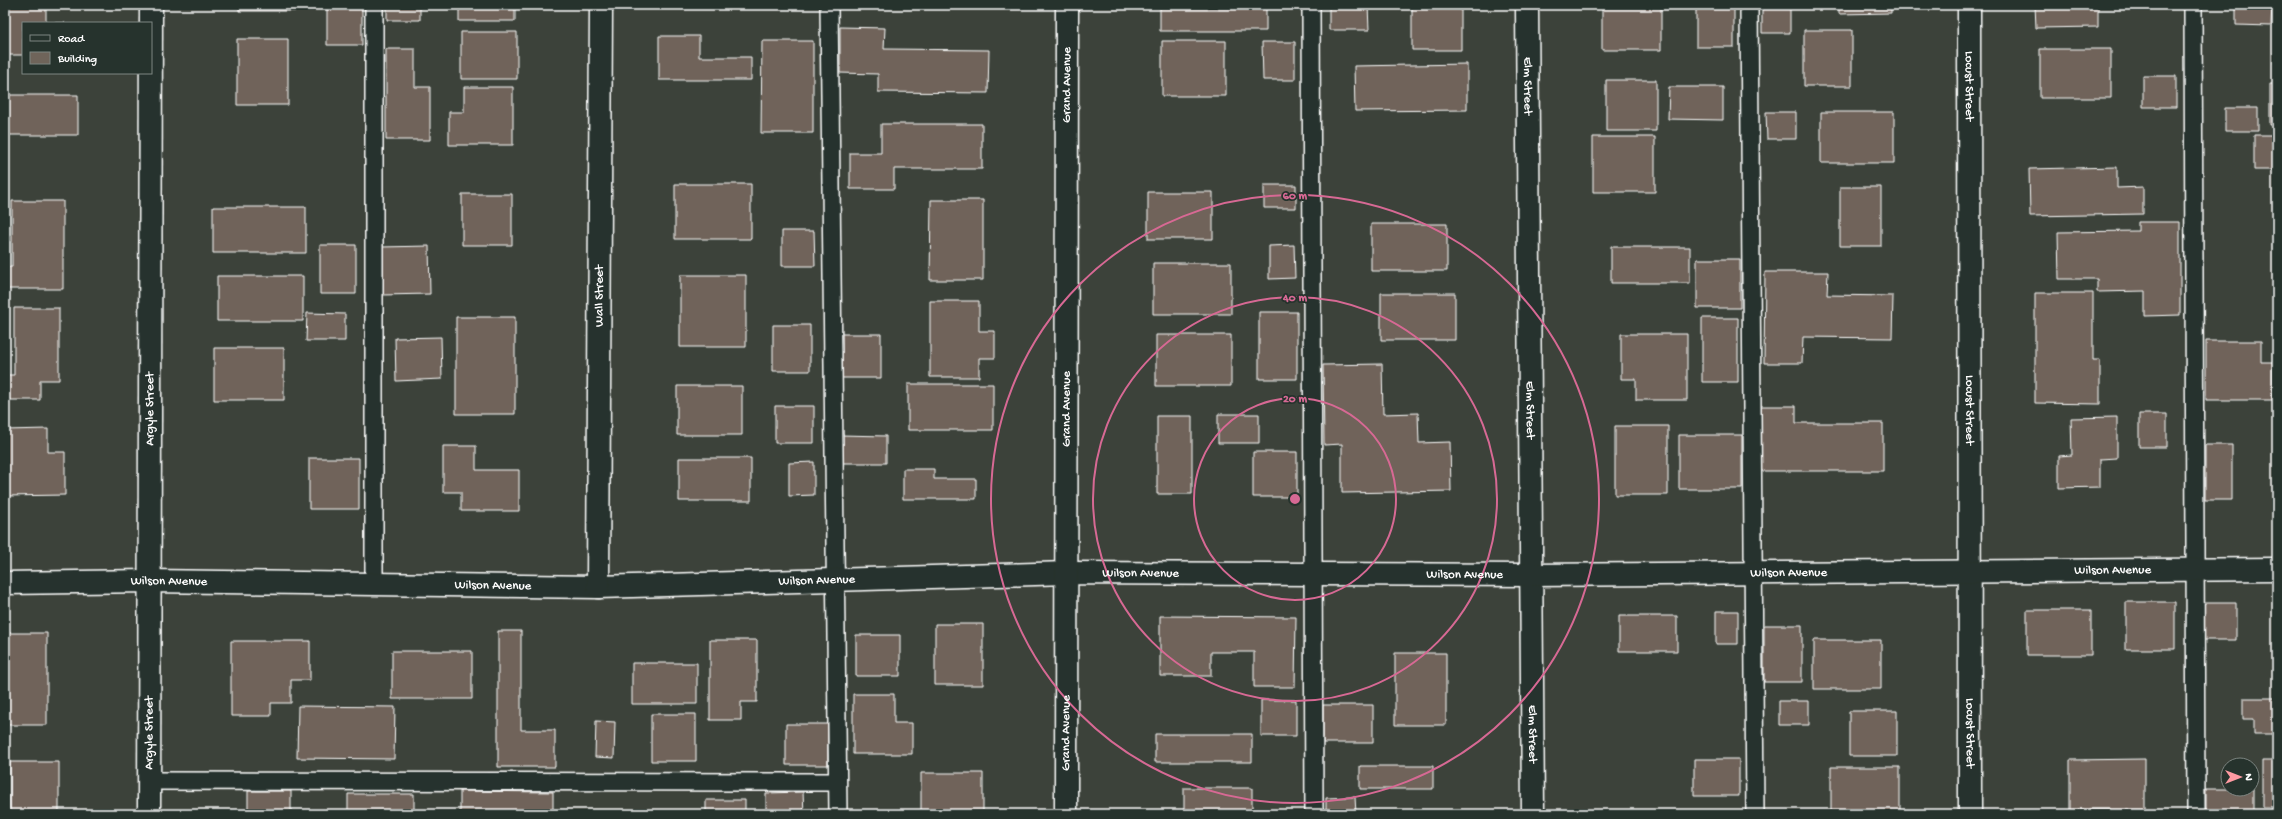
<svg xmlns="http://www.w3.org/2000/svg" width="2282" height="819" viewBox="0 0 2282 819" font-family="'Gochi Hand',sans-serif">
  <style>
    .building { fill: #6f645a; stroke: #fff }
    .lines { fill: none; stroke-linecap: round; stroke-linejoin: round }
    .lane-casing { stroke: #fff; stroke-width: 20 }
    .street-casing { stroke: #fff; stroke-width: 25 }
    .secondary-casing { stroke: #fff; stroke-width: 25 }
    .lane { stroke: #26332d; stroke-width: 17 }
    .street { stroke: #26332d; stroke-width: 22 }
    .secondary { stroke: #26332d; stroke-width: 22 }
    .ring { fill: none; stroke: #d76994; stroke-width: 2 }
    .labels { text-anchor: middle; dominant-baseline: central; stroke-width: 3.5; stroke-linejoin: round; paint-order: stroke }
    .street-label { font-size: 13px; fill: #fff; stroke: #26332d }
    .centre { fill: #d76994; stroke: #26332d; stroke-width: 2 }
    .ring-label { font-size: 12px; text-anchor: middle; font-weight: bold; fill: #d76994; stroke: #26332d; stroke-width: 3.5; stroke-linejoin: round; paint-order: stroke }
  </style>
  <rect width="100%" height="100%" fill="#3c423a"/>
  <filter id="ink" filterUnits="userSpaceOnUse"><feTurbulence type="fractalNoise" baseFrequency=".025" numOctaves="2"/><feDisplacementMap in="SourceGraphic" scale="8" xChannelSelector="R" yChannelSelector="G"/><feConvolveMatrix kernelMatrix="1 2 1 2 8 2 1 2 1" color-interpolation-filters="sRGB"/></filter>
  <g filter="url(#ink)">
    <!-- building -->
    <path class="building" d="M5,5H46V23H65H23V55H5Z
      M239,5H295V11H239Z
      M387,5H420V20H387Z
      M459,5H515V21H459Z
      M1329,5H1368L1369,30H1329Z
      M1412,5H1461V50H1412Z
      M1602,5H1661V50H1602Z
      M1696,5H1734V47H1696Z
      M1762,5H1790V33H1762Z
      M1839,5H1891V13L1839,14Z
      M2035,5H2098V27L2036,28Z
      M2236,5H2272L2271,26L2236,25Z
      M327,8H362V45H327Z
      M1160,8H1266V31H1160Z
      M840,27L885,28L884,49L989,50L988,93L878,92V74L840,73Z
      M1804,30H1852V86H1804Z
      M461,32H517V79H461Z
      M659,36H699V57H751V80H659Z
      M237,39H288V105H237Z
      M762,41H813V133H761Z
      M1162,41H1226V96H1162Z
      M1262,42H1295V80H1263Z
      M2275,42H2277V71H2275Z
      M386,49H415V87H430V140H386Z
      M2040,49H2111V98H2040Z
      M1467,64V110L1355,111L1354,66Z
      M2143,76H2176V107H2143Z
      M1606,80H1656V131H1606Z
      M2270,84H2277V125H2270Z
      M464,87H513V145H449V112H464Z
      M1669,87H1723V120L1668,119Z
      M5,95H78V135H5Z
      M2225,108H2258V131H2225Z
      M1766,112H1796V139H1767Z
      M1821,112H1894V163H1821Z
      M881,124H982V169H894V189H850V153H881Z
      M2254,135H2277V170H2254Z
      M1593,137H1655V192H1593Z
      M2117,167V188L2143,187V214L2030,216L2029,169Z
      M675,184H751V239H675Z
      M1264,185H1296V208H1264Z
      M1840,187H1881V246H1840Z
      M1148,192H1213V239H1148Z
      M462,194H512V245H462Z
      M931,200H983V280H930Z
      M12,201H63V289H5V267H12Z
      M213,207H306V253H213Z
      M2138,222H2180V315L2145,316V291L2097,292V279H2059L2058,232L2138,231Z
      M1371,224H1447V271H1371Z
      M782,231H814L815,266H782Z
      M320,245H356V294H320Z
      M1294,245L1295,278L1269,279V246Z
      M429,246L430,294L382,295L381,247Z
      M1611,247H1690V283H1611Z
      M1697,259H1740V308H1697Z
      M1153,263H1231V314H1153Z
      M1765,272H1828L1827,295L1893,296L1892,338L1803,337L1802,363H1764Z
      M680,275H746V347H680Z
      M217,276H303V321H217Z
      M1381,293H1455V340H1381Z
      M2035,293H2093V360H2100V404L2035,403Z
      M930,301H979V331H995V358H979V377H930Z
      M14,308H59V380H40V400H5V375H14Z
      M1259,312H1297V379H1259Z
      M307,313L345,314V341H306Z
      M456,317H515V414H456Z
      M1702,318H1738V382H1702Z
      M773,325H810V371H773Z
      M837,334H881V378H837Z
      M1621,334H1687V400H1636V379H1621Z
      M1156,335H1231V386H1156Z
      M441,337L442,379L396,381L395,338Z
      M2206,341H2261V362H2273V400H2206Z
      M214,348H284V400H214Z
      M1382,364L1383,414L1418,413L1419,443L1450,442L1451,491L1342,493V444L1324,445L1323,365Z
      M908,384H993V430H908Z
      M677,386H742V435H677Z
      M775,406H814V443H775Z
      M1760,406H1796V423H1883V471H1760Z
      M1218,414H1259V443H1218Z
      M2139,414H2167V447H2139Z
      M1157,416H1192V494H1157Z
      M2117,417V458L2100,459V487L2059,488V456L2072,455L2071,418Z
      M1615,426H1668V495H1615Z
      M48,429V452H65V495L5,496V430Z
      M840,435L886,436V463H840Z
      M1679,435H1742V489H1679Z
      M2205,445H2232V500H2205Z
      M443,446H476V470H519V511H461V492H443Z
      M1253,452H1297V497H1253Z
      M309,458H359V509H309Z
      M679,458H751V501H679Z
      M814,462V495L789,496V463Z
      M903,469H934V479H976V499H903Z
      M2126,602H2175V649H2126Z
      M2203,603H2236V640H2203Z
      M2027,610H2091V655H2027Z
      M1716,611H1738V644H1716Z
      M1160,616L1296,617L1295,687H1254V652H1211V676H1160Z
      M1619,616H1677V651H1619Z
      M935,624H983V685H935Z
      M1764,625H1802V682H1764Z
      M498,631H521V730H555V767H498Z
      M5,633H47V725H5Z
      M856,635H900V676H856Z
      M710,640H757V702H741V720H710Z
      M1814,640H1881V689H1814Z
      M231,641H310V680H291V703H271V716H231Z
      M392,651H472V699H392Z
      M1395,653H1446V725H1395Z
      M632,663H697V704H632Z
      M853,694H894V723H912V754H853Z
      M2243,698H2277V734H2254V719H2243Z
      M1261,700H1296V736H1261Z
      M1779,701H1809V725H1779Z
      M1323,705H1373V743H1323Z
      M298,706L395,707L394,759L297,758Z
      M1849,711H1897V756H1849Z
      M651,714H696V761H651Z
      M596,721L615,722L614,758L595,757Z
      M786,724H828V765H786Z
      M1155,734H1252V762H1155Z
      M1694,759H1739V796H1694Z
      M2145,759V810H2070V760Z
      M2262,761H2277V807H2262Z
      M10,762H59V814H10Z
      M1360,766H1433V789H1360Z
      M1831,767H1900V814H1831Z
      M921,773H983V814H921Z
      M1184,788H1252V814H1184Z
      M2206,789H2253V814H2206Z
      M248,791H291V814H248Z
      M460,791L553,792V814H460Z
      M803,792L804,814H766V793Z
      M348,794H414V814H348Z
      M1355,797L1356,814H1326V798Z
      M706,800H745V814H706Z"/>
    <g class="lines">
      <!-- lane casing -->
      <g class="lane-casing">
        <path id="lane" d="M829,5L838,814
          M1311,5L1314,814
          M1749,5L1755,814
          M2193,5L2196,814
          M374,584V5
          M149,781L837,782"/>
      </g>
      <!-- street casing -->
      <g class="street-casing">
        <g id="street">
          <path id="s1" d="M1527,5L1533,814"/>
          <path id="s2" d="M1969,5L1970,814"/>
          <path id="s3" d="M5,583L149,581L598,587L1067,573L1532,575L2277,569"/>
          <path id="s4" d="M598,587L601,5"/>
          <path id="s5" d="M149,814L151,5"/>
        </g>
      </g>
      <!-- secondary casing -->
      <g class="secondary-casing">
        <g id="secondary">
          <path id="s6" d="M1066,814L1067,5"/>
        </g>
      </g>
      <!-- lane -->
      <use href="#lane" class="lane"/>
      <!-- street -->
      <use href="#street" class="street"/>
      <!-- secondary -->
      <use href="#secondary" class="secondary"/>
    </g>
  </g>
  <!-- distance rings -->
  <g class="ring">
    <circle cx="1295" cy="499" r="101"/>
    <circle cx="1295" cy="499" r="202"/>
    <circle cx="1295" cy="499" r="304"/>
  </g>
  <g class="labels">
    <!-- street labels -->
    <g class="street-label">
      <text stroke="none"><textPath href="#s6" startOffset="729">Grand Avenue</textPath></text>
      <text stroke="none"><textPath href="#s1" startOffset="81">Elm Street</textPath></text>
      <text stroke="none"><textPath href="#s2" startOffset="81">Locust Street</textPath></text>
      <text stroke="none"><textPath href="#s4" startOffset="291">Wall Street</textPath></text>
      <text stroke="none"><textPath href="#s5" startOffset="405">Argyle Street</textPath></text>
      <text stroke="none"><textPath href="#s1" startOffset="405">Elm Street</textPath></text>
      <text stroke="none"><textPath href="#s6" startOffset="405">Grand Avenue</textPath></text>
      <text stroke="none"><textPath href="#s2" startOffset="405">Locust Street</textPath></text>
      <text stroke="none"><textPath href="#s3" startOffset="2108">Wilson Avenue</textPath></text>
      <text stroke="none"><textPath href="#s3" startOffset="1784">Wilson Avenue</textPath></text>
      <text stroke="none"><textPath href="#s3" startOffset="1136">Wilson Avenue</textPath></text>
      <text stroke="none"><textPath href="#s3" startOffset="1460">Wilson Avenue</textPath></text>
      <text stroke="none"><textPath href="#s3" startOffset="812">Wilson Avenue</textPath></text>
      <text stroke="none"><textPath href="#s3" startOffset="164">Wilson Avenue</textPath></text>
      <text stroke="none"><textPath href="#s3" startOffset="488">Wilson Avenue</textPath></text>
      <text stroke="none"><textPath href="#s5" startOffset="81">Argyle Street</textPath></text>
      <text stroke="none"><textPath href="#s6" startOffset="81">Grand Avenue</textPath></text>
      <text stroke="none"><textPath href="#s1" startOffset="729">Elm Street</textPath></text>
      <text stroke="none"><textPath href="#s2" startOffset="728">Locust Street</textPath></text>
    </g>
  </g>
  <circle cx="1295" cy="499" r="6" class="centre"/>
  <g class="ring-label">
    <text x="1295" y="199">60 m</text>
    <text x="1295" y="301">40 m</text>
    <text x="1295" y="402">20 m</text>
  </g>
  <!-- margin -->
  <rect width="2282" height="819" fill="none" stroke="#26332d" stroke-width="20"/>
  <rect x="10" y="10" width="2262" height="799" fill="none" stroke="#fff" stroke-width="1.5" filter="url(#ink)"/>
  <!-- legend -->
  <rect x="22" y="22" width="130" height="52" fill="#26332d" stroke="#7d8581"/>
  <rect x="30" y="35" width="20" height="6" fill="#26332d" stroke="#7d8581"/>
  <text x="58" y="42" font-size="12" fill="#ffffff">Road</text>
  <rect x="30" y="52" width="20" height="12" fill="#6f645a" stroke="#7d8581"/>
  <text x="58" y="62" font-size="12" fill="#ffffff">Building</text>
  <!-- north arrow -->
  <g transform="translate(2240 777) rotate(90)"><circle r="19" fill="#26332d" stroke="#7d8581"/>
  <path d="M0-3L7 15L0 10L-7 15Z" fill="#ff9aa2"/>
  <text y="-6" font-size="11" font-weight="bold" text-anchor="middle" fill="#ffffff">N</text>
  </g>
</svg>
